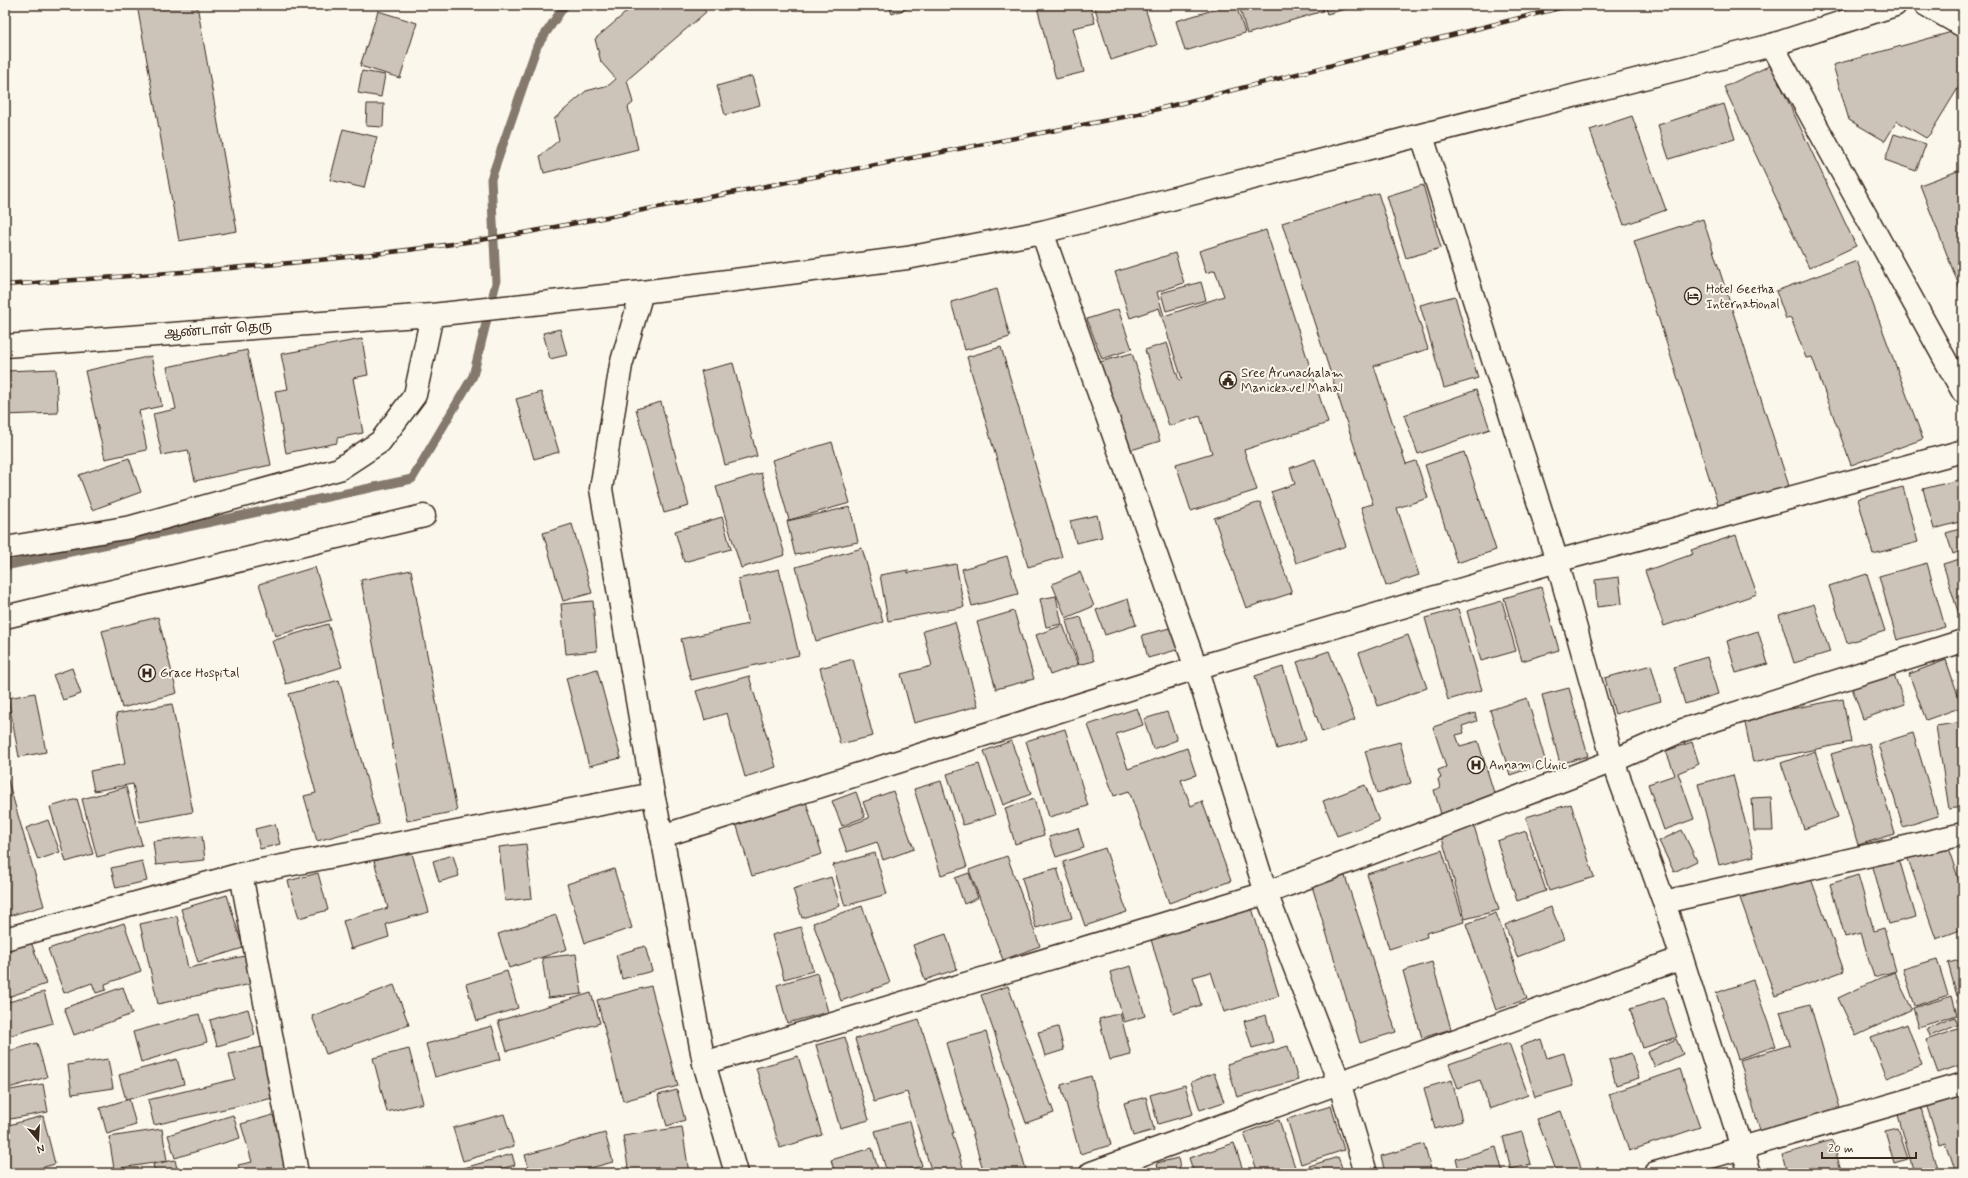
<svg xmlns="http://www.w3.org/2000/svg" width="1968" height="1178" viewBox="0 0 1968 1178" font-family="Mynerve,'Noto Sans Tamil',sans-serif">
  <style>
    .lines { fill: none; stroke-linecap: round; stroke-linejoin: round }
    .stream { stroke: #85796d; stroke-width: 9 }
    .building { fill: #ccc4b9; stroke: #3b2a1e }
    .street-casing { stroke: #3b2a1e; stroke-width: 25 }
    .secondary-casing { stroke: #3b2a1e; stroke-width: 25 }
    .street { stroke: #fbf7ec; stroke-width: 22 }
    .secondary { stroke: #fbf7ec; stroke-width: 22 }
    .rail-casing { stroke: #3b2a1e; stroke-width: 4.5 }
    .rail { stroke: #fbf7ec; stroke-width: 3; stroke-dasharray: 9; stroke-linecap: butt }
    .labels { text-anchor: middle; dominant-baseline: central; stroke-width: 4; stroke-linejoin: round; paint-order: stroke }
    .poi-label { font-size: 13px; fill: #3b2a1e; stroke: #fbf7ec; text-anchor: start }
    .street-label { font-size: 13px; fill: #3b2a1e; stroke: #fbf7ec }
  </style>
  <rect width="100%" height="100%" fill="#fbf7ec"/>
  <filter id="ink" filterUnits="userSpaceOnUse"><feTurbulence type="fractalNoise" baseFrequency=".025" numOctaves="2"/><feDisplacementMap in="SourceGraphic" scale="8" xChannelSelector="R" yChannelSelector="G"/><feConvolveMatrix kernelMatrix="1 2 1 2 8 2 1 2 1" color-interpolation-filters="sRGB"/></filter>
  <g filter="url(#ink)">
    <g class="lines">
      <!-- stream -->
      <path class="stream" d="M5,566L412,479L473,376L496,283L491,179L537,46L565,5"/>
    </g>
    <!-- building -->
    <path class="building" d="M137,5H197L237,231L179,241Z
      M645,5H700L706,12L627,80L633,103L628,107L638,149L544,173L540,156L559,140L554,119L586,91L609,85L616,79L601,62L595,39L631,8Z
      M889,5H916L892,14Z
      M1044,5H1090L1095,23L1073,28L1084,72L1056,79L1037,7Z
      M1094,5H1144L1157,45L1111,60Z
      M1230,5H1236L1245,33L1185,51L1176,21Z
      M1239,5H1321L1323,11L1247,34Z
      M1324,5H1361L1327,14Z
      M1400,5H1416L1401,9Z
      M378,11L417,23L400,78L360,66Z
      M1959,30L1963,32V80L1930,134L1926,138L1897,121L1885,141L1849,120L1833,65Z
      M1771,65L1856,246L1809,268L1724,87Z
      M362,71L385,75L381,97L358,93Z
      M752,76L760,105L725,115L717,86Z
      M367,104H384L383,127L366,126Z
      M1724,104L1735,139L1669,159L1658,125Z
      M1632,116L1666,210L1624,225L1590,130Z
      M343,129L377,137L364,188L330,180Z
      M1894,134L1926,144L1916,171L1885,160Z
      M1963,169V296L1920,185Z
      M1423,185L1441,248L1406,258L1387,196Z
      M1378,193L1428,349L1374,366L1406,464L1416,461L1428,498L1397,508L1419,575L1386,586L1361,507L1373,504L1282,223Z
      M1703,219L1789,486L1719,508L1634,241Z
      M1266,230L1328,423L1244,450L1257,490L1191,511L1176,464L1212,453L1200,416L1169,426L1145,350L1167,343L1179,380L1182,379L1159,308L1130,318L1115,272L1175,253L1184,283L1157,292L1164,316L1224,296L1215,270L1206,273L1199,251Z
      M1857,261L1923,439L1851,465L1812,357L1806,358L1791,318L1786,319L1776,291Z
      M1201,282L1206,300L1166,311L1161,293Z
      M997,289L1010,337L965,350L951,302Z
      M1455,296L1478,378L1444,388L1420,305Z
      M1118,309L1132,349L1102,359L1087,319Z
      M560,329L567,355L550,359L543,333Z
      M362,339L368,375L353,378L363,433L337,438V443L286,453L275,391L288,389L281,354Z
      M1001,347L1062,557L1028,567L967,357Z
      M247,350L271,465L195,481L188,450L162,455L153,414L176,409L167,367Z
      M1132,353L1160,441L1128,451L1100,362Z
      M151,356L162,406L139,411L147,450L105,459L85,371Z
      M733,363L757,456L725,465L701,371Z
      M56,369L58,413L5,415V371Z
      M1476,390L1490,429L1418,454L1404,415Z
      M541,392L559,452L534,459L516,399Z
      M661,402L689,506L664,513L636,409Z
      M832,442L850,503L789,520L772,460Z
      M1464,452L1496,550L1457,563L1425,465Z
      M129,458L141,492L92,510L79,475Z
      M1315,459L1346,546L1296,563L1271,492L1295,484L1290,468Z
      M1963,462V521L1934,529L1923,489L1962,479L1958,463Z
      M761,473L785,555L741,568L716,487Z
      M1903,487L1918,542L1873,554L1858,499Z
      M1260,502L1292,593L1246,608L1214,518Z
      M850,507L858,542L795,555L787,521Z
      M1097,515L1102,537L1076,543L1070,521Z
      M722,517L731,549L684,562L675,531Z
      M572,524L592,593L563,601L543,533Z
      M1963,528V550L1953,554L1946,533Z
      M1736,535L1757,594L1664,626L1645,571L1693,554L1691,550Z
      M862,548L883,622L816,641L796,567Z
      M1007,556L1018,594L972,606L962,569Z
      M1963,558V614L1959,615L1943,564Z
      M1927,563L1945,627L1897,640L1879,576Z
      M956,564L964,607L888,621L880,575L908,570V573Z
      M315,567L331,620L275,636L259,584Z
      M779,569L799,655L691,680L681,639L748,624L738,579Z
      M411,570L457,811L407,821L361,580Z
      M1080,572L1094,606L1066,618L1052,584Z
      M1867,574L1885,631L1847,643L1829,586Z
      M1619,577L1622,604L1597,607L1595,580Z
      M1541,587L1559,650L1522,661L1504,598Z
      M1056,596L1062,624L1046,627L1040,599Z
      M1128,599L1136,625L1105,635L1096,610Z
      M593,601L597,651L566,654L561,604Z
      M1502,601L1516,651L1481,661L1467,611Z
      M1814,604L1830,652L1794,663L1779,615Z
      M1458,609L1482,690L1448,700L1425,618Z
      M1014,611L1034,679L996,689L977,622Z
      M158,617L177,693L122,708L102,631Z
      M1081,617L1094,661L1079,665L1066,621Z
      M955,622L978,706L914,723L901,674L932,666L923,631Z
      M328,624L342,667L286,684L272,641Z
      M1063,625L1078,665L1050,675L1036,635Z
      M1174,627L1180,649L1148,658L1142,635Z
      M1758,631L1768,664L1736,673L1727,641Z
      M1408,635L1427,688L1378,706L1359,653Z
      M1329,651L1355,720L1322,732L1297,662Z
      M1707,657L1718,694L1685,704L1674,667Z
      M853,659L873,736L840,744L820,668Z
      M1946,660L1962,707L1926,720L1909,674Z
      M1651,665L1661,701L1615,714L1605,678Z
      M1283,667L1306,740L1277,749L1255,676Z
      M72,668L81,694L63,700L53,675Z
      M597,669L621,758L589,766L566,678Z
      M1893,672L1905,704L1863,719L1852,688Z
      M749,676L776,767L745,777L727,713L705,720L696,691Z
      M339,680L379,824L317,841L304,796L316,793L289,694Z
      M1569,688L1588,756L1560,764L1542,695Z
      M35,693L46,752L19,757L8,698Z
      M1527,698L1546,763L1510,775L1490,710Z
      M1843,699L1851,742L1753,762L1744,718Z
      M172,704L193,812L140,822L133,784L94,791L90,771L125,764L116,714Z
      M1137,708L1143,725L1116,734L1128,769L1187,748L1196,775L1181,780L1191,806L1202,801L1231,881L1169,903L1129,791L1114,796L1088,725Z
      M1167,712L1177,740L1153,749L1144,719Z
      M1475,713L1477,721L1462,726L1464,733L1456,735L1460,746L1478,741L1495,796L1441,814L1434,790L1440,788L1438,779L1441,778L1438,770L1446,767L1433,727Z
      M1963,722V807L1949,809L1936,726Z
      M1065,729L1088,806L1049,817L1026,741Z
      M1913,733L1938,816L1903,827L1878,744Z
      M1011,741L1031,794L1003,805L984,751Z
      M1400,742L1411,783L1377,793L1365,751Z
      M1692,742L1699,764L1678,773L1694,819L1664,830L1648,784L1675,775L1666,751Z
      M1869,743L1895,834L1858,845L1831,754Z
      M1815,751L1838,817L1804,829L1781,763Z
      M979,764L995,815L963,825L947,774Z
      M5,770L44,906L5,917Z
      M1733,775L1754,856L1719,865L1698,784Z
      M941,781L967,867L941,875L914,789Z
      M1365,785L1379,821L1337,836L1323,801Z
      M126,787L142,845L97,857L82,799Z
      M893,791L914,849L883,860L877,842L847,852L839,829L869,818L863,802Z
      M856,792L865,817L842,826L832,801Z
      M1771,797L1773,831H1754L1752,798Z
      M77,799L93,854L66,862L50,807Z
      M1034,799L1044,835L1015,844L1005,808Z
      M806,802L822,854L752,876L736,823Z
      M1571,804L1594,877L1549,891L1526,817Z
      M48,820L60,852L38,860L26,828Z
      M275,824L280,844L260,849L255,829Z
      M1474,826L1499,910L1465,919L1441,835Z
      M1078,828L1084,848L1056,857L1049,837Z
      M1682,830L1697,861L1674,872L1659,841Z
      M1526,831L1546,891L1517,901L1497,841Z
      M202,836L205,860L156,865L153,841Z
      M1946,842L1963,892V929L1936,939L1907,856Z
      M526,844L532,898L505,901L499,847Z
      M1105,848L1127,912L1085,926L1063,862Z
      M411,850L429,912L386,924L389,937L351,949L343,921L388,908L374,861Z
      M1442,850L1464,922L1426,933L1427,937L1389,949L1367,874Z
      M1897,852L1916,917L1889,924L1871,860Z
      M875,853L887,894L845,906L833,865Z
      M453,855L459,876L439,882L433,861Z
      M1007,856L1040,946L1003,960L969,870Z
      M142,861L147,881L116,888L111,868Z
      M1057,868L1072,918L1036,928L1022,878Z
      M614,869L632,928L585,943L567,884Z
      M318,873L328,910L299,918L288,881Z
      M969,873L978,898L964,904L955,878Z
      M1809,873L1844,971L1775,996L1740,898Z
      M1858,875L1874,931L1884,928L1896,971L1874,977L1861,933L1845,937L1830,884Z
      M1345,876L1396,1032L1360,1043L1312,886Z
      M831,877L840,906L802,918L793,889Z
      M227,895L243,948L198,962L181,909Z
      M1251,905L1279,996L1224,1012L1211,972L1193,977L1201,1005L1173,1014L1150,936Z
      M862,906L890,983L841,1001L813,923Z
      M1551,907L1564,939L1517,957L1505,925Z
      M1496,913L1527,999L1496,1010L1466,924Z
      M556,915L567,949L509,968L498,934Z
      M177,916L188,968L245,956L251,984L158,1004L140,924Z
      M124,923L141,971L105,984L106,990L96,993L92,983L64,993L48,949Z
      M801,927L813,971L784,979L772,935Z
      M946,934L957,969L925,980L913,945Z
      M30,939L46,984L5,998V947Z
      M645,946L652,971L622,979L616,955Z
      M576,954L582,994L548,998L542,958Z
      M1937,959L1948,995L1915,1006L1903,969Z
      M1963,959V995L1957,996L1948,963Z
      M1432,962L1451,1029L1422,1038L1403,971Z
      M1131,966L1145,1016L1124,1022L1110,972Z
      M507,971L518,1008L477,1021L466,984Z
      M1894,972L1912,1009L1856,1036L1838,998Z
      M817,973L828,1012L787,1023L777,985Z
      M1753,980L1776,1046L1738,1059L1716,993Z
      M394,985L409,1025L326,1054L312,1016Z
      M651,986L678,1086L623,1101L597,1000Z
      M1008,986L1054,1113L1026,1123L981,995Z
      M123,987L132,1014L74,1035L64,1008Z
      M44,992L53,1023L5,1037V1003Z
      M591,993L600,1023L507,1051L498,1021Z
      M1952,996L1957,1015L1919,1027L1913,1008Z
      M1664,998L1677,1037L1643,1048L1630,1009Z
      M1810,1004L1840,1108L1760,1131L1740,1060L1790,1045L1780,1012Z
      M248,1009L255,1035L217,1046L210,1020Z
      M1120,1013L1131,1055L1110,1060L1099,1019Z
      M199,1014L207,1042L141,1062L133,1032Z
      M1266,1015L1273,1042L1252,1048L1244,1021Z
      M1955,1017L1958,1025L1930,1036L1927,1028Z
      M919,1019L954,1133H952L965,1173H932L907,1092L874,1102L855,1039Z
      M1907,1024L1922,1065L1887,1078L1871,1037Z
      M492,1026L501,1059L435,1077L426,1044Z
      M1058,1027L1064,1050L1045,1056L1038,1032Z
      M1963,1027V1064L1938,1073L1926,1040Z
      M986,1032L1027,1173H984L946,1043Z
      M845,1037L869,1120L840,1128L816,1045Z
      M1541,1039L1547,1058L1564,1053L1573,1086L1535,1097L1520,1046Z
      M1676,1039L1683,1054L1655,1067L1648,1052Z
      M37,1043L47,1077L5,1089V1052Z
      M1509,1043L1528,1095L1490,1109L1480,1080L1458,1088L1449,1064Z
      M1288,1046L1298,1080L1237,1097L1227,1064Z
      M262,1047L273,1098L154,1125L148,1100L235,1079L229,1054Z
      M409,1049L423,1103L387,1112L373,1058Z
      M1631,1053L1639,1078L1616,1085L1609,1060Z
      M798,1056L822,1135L780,1148L756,1068Z
      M108,1059L113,1088L72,1094L68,1065Z
      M177,1059L184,1084L126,1100L119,1075Z
      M1680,1069L1700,1127L1629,1151L1609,1094Z
      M1214,1073L1224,1102L1200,1110L1191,1082Z
      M1091,1076L1111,1145L1080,1154L1061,1085Z
      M1452,1080L1462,1121L1435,1129L1424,1088Z
      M43,1084L48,1112L5,1120V1091Z
      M1185,1085L1193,1114L1158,1124L1150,1095Z
      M677,1090L685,1120L667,1126L658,1095Z
      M1962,1094L1963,1173H1955L1945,1142L1939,1144L1926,1104Z
      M1146,1097L1154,1130L1133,1136L1124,1103Z
      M129,1099L136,1125L107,1134L100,1108Z
      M1331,1106L1344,1150L1301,1164L1287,1119Z
      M1921,1108L1939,1173H1914L1898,1115Z
      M1561,1111L1583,1173H1557L1537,1119Z
      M504,1114L514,1146L463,1161L453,1128Z
      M233,1115L240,1138L175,1158L168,1135Z
      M273,1115L289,1173H241L238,1165L252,1162L241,1124Z
      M43,1116L55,1164L22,1173H5V1126Z
      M1279,1120L1296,1170L1287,1173H1258L1244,1133Z
      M910,1121L922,1166L897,1173H887L875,1131Z
      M682,1127L689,1173H629L623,1136Z
      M1898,1128L1908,1159L1894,1163L1885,1131Z
      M162,1129L167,1161L114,1169L109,1137Z
      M1522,1132L1531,1164L1511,1169L1503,1137Z
      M605,1133L613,1162L572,1173H530L525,1155Z
      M1832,1140L1842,1173H1787L1782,1155Z
      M1234,1143L1244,1173H1194L1189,1158Z
      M1424,1144L1432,1173H1385L1381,1156Z
      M1496,1147L1503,1173H1460L1456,1159Z
      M872,1148L879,1173H835L831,1160Z
      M512,1154L515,1165L497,1170L498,1173H447Z
      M1338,1157L1344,1173H1311L1309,1166Z
      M1178,1158L1181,1173H1159L1157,1163Z
      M175,1160L178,1173H155L153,1164Z
      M922,1168L923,1173H909Z"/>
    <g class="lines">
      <!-- street casing -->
      <g class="street-casing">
        <path id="street" d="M1926,5L1963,26
          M1772,45L1963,392
          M1422,136L1557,561L1613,761L1664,902L1750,1173
          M5,617L424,516
          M662,836L1196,668L1557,561L1963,451
          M241,874L297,1173
          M1664,902L1963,834
          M5,939L241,874L653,794
          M704,1063L1266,893L1196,668L1042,232
          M1091,1173L1682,958
          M1366,1173L1339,1082L1266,893L1613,761L1683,730L1963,641
          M1655,1173L1963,1084"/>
      </g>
      <!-- secondary casing -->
      <g class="secondary-casing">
        <path id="secondary" d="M5,346L432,315
          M5,548L131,527L339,469L380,442L415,395L432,315L642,292
          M736,1173L704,1063L662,836L653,794L601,489L621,365L642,292L907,258L1042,232L1772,45L1895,5"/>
      </g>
      <!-- street -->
      <use href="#street" class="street"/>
      <!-- secondary -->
      <use href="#secondary" class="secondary"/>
      <!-- rail casing -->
      <g class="rail-casing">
        <path id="rail" d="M5,285C180,272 356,262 529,232L1134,115L1571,5"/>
      </g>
      <!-- rail -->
      <use href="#rail" class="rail"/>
    </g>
  </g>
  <!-- icons -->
  <defs>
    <g id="hotel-ring" transform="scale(0.9)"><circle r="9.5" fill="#fbf7ec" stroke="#3b2a1e" stroke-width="1.5"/><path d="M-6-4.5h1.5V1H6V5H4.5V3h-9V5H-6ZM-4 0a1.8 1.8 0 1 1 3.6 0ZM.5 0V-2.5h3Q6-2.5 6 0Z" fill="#3b2a1e"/></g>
    <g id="civic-ring" transform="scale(0.9)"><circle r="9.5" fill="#fbf7ec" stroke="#3b2a1e" stroke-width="1.5"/><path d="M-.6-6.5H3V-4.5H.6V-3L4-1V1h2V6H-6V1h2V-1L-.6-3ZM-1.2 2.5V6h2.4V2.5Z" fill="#3b2a1e"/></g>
    <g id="hospital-ring" transform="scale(0.9)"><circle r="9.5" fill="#fbf7ec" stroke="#3b2a1e" stroke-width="1.5"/><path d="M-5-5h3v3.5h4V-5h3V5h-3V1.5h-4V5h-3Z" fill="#3b2a1e"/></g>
  </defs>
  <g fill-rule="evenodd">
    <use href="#hotel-ring" x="1693" y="296"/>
    <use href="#civic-ring" x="1228" y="380"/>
    <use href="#hospital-ring" x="147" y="673"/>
    <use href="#hospital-ring" x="1476" y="765"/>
  </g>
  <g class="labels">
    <!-- poi labels -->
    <g class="poi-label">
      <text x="1706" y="289">Hotel Geetha<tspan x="1706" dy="15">International</tspan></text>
      <text x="1241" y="373">Sree Arunachalam<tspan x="1241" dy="15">Manickavel Mahal</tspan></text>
      <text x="160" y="673">Grace Hospital</text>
      <text x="1489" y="765">Annam Clinic</text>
    </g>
    <!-- street labels -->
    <g class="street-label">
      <text transform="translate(218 330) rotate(-4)">ஆண்டாள் தெரு</text>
    </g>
  </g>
  <!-- margin -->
  <rect width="1968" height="1178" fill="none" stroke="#fbf7ec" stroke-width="20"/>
  <rect x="10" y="10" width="1948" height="1158" fill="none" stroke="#3b2a1e" stroke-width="1.5" filter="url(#ink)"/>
  <!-- north arrow -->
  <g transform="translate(38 1140) rotate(162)" stroke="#fbf7ec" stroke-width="3" paint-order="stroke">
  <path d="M0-3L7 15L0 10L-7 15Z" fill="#3b2a1e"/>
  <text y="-6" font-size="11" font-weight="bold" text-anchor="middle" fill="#3b2a1e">N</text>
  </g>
  <!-- scale -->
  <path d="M1822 1152v6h94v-6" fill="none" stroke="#3b2a1e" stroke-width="2"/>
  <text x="1828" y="1152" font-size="12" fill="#3b2a1e" stroke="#fbf7ec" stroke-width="3" paint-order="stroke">20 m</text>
</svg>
